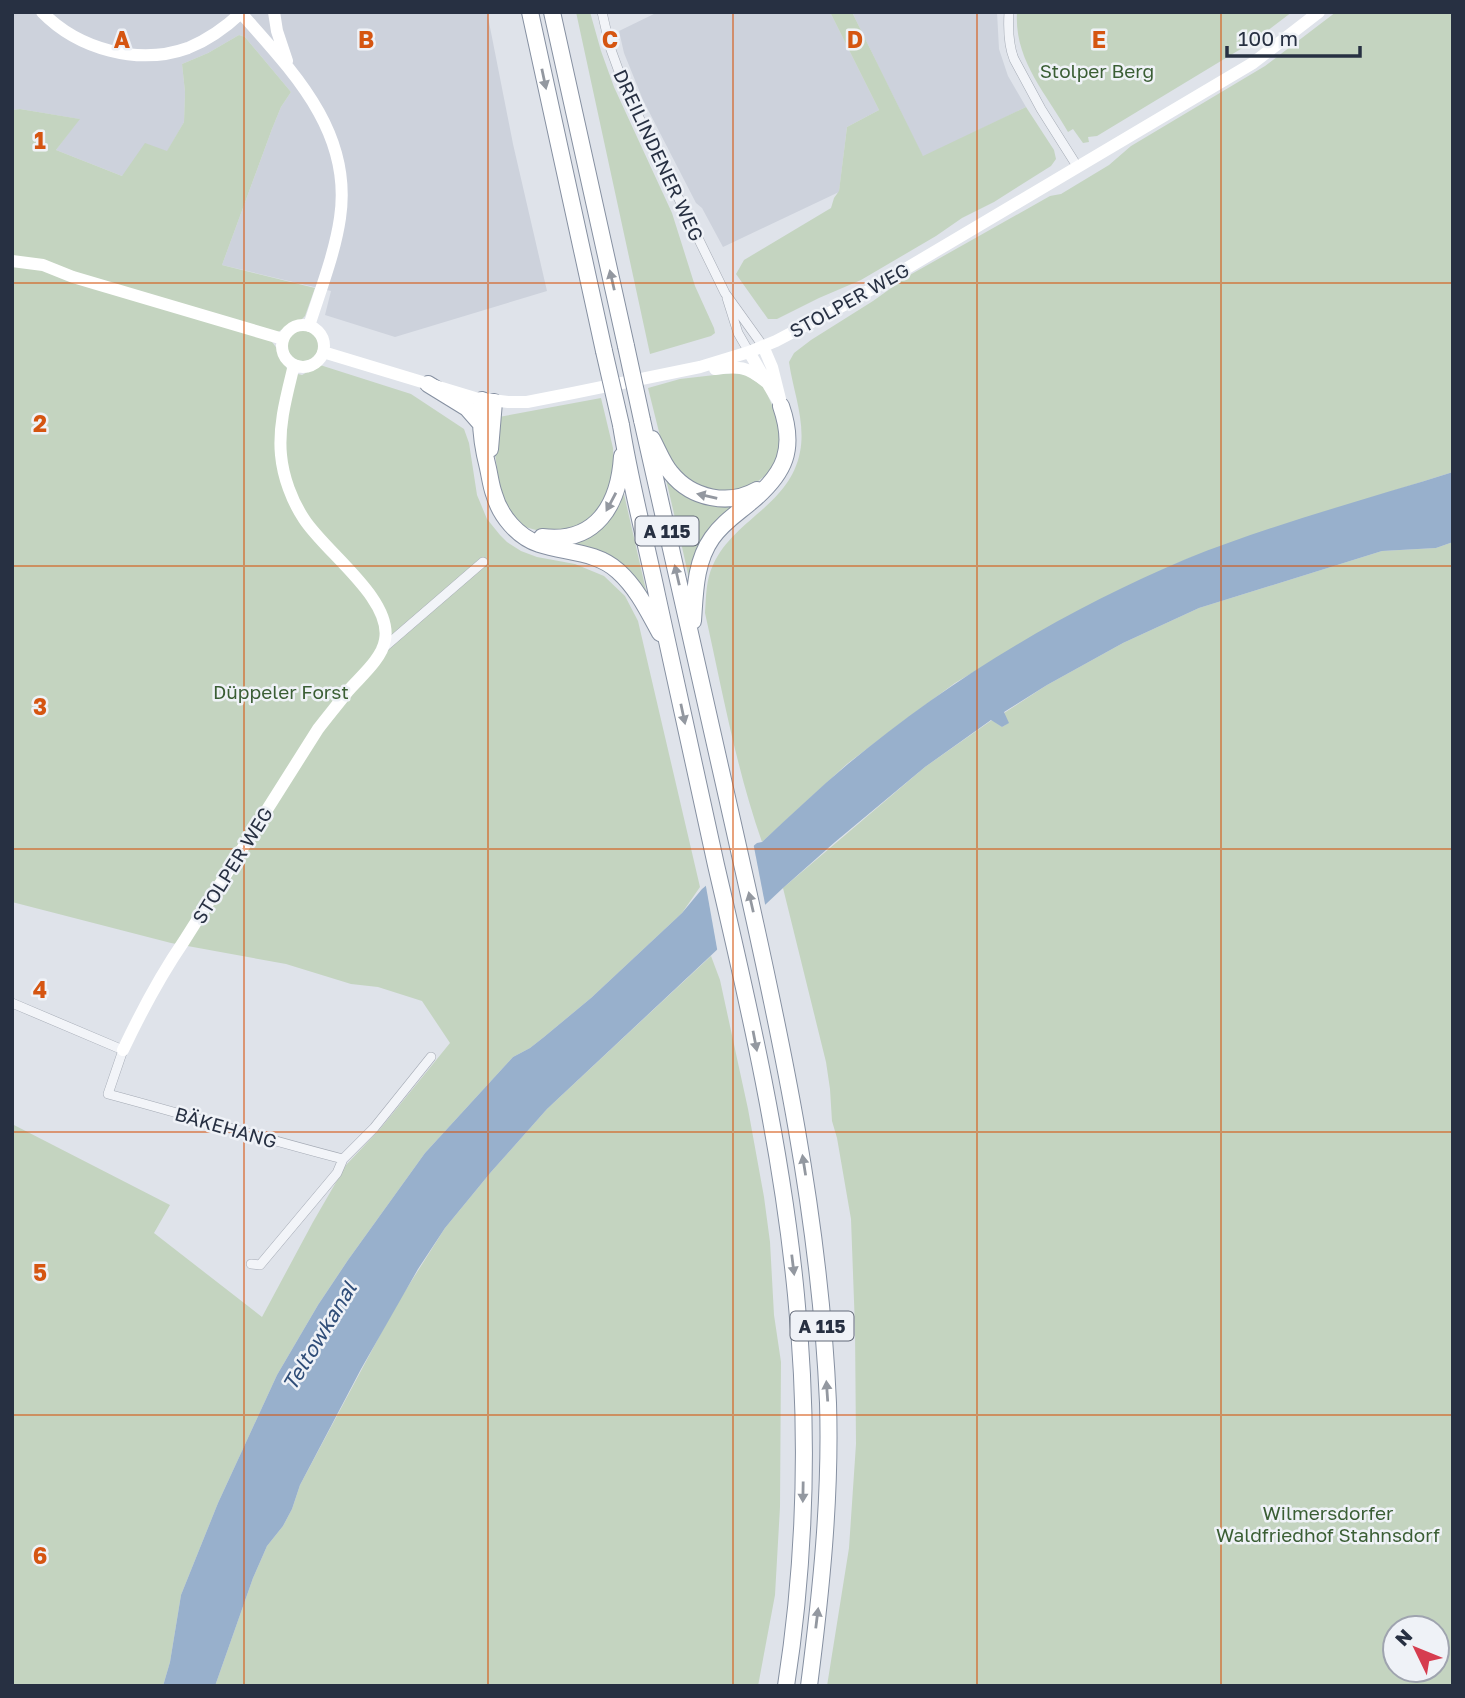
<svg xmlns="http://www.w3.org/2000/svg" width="1465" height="1698" viewBox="0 0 1465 1698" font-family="'Golos Text',sans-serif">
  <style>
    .built { fill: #cdd2dc }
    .green { fill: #c4d4c0; fill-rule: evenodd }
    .water { fill: #98b0cc }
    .pier { fill: #dfe3ea }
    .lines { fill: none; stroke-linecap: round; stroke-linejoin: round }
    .street-casing { stroke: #a4aab4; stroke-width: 10 }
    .highway-casing { stroke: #8690a1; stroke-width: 18 }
    .street { stroke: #f2f4f8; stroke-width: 9 }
    .secondary { stroke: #fff; stroke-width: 12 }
    .highway { stroke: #fff; stroke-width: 16 }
    .highway-bridge-casing { stroke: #8690a1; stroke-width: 18; stroke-linecap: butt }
    .highway-bridge { stroke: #fff; stroke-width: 16 }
    .oneway { fill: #9398a0 }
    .grid { fill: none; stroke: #d55511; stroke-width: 2; stroke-opacity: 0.55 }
    .labels { text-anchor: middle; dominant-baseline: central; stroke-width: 5; stroke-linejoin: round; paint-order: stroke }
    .shield { fill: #eff2f7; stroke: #636a78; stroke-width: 2 }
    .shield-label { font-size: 18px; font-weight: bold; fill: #273042 }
    .park-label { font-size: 19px; fill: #3a5e34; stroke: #eff2f7 }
    .street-label { font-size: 19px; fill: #273042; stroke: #eff2f7 }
    .water-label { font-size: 21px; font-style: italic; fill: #2f4d78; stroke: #eff2f7 }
    .grid-label { font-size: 23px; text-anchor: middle; font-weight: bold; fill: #d55511; stroke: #eff2f7; stroke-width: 5; stroke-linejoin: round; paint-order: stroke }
  </style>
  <rect width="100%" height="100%" fill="#dfe3ea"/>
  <!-- built -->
  <path class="built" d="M12,12H487L513,144L547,291L395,337L325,315L331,291L222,265L272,129L281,107L291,92L245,37L239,35L208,53L182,64L185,92L184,122L167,152L122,176L56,150L79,119L20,109L12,110Z
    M658,12H830L879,110L847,127L839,192L723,247L702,208L696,203L643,100L624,53L619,31Z
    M852,12H997L999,49L1008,76L1026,107L923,157Z"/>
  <!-- green -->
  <path class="green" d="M576,12H590L601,51L614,87L672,213L695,286L714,328L715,333L711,336L650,354Z
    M830,12H852L923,156L1026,107L1054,150L1056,159L1051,166L994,202L962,218L936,236L861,280L819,298L777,319H768L736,274L744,260L831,208L834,198L839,191L847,127L879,110Z
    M1017,12H1292L1254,41L1097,136L1088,137L1089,142L1083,143L1073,129L1068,132C1046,93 1014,60 1017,12Z
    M1336,12H1453V472L1272,529L1187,559L1118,591L1065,618L955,683L902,722L847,764L762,842C736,768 722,689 705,613C706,597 706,579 713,565C734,519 790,505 800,452C806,422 793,391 789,362L794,353L811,340L873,301L908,276L1050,196L1061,194L1109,165L1131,146L1265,66Z
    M239,35L245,37L291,92L281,107L272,129L222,265L315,288L305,316L301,320L291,324L278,332L271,341C277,346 284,364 289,372L302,375L320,365L411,394L464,429L469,443L477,495L487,519L500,535L507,542L521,551L537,557L575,564L604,576L625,596L638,621L700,887L682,913L591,998L544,1037L530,1048L513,1057L425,1153L348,1260L318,1305L277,1375L218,1503L181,1595L170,1662L163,1686H12V1124L170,1205L154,1233L262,1317L313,1222L346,1165L380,1129L450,1043L422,1001L378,987L351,984L286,964L171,943L12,902V110L20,109L80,119L56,150L122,176L145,143L167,151L184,122L185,92L182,64L208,53Z
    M287 345a16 16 0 1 1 32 0a16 16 0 1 1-32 0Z
    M732,373L746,375L764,387L780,423V448L775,462L766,475L753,485L736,492L704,490L687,481L664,452L648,388L680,379Z
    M601,398L613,448L614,477L603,506L582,526L547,533L525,527L510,511L500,492L494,446L499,417Z
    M665,475L738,500L690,583L678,529L680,528L678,518H675Z
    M621,481L648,599L635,582L553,542L580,535Z
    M1453,542V1686H827L849,1548L856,1444L855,1328L851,1219L837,1138L832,1121L830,1089L826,1062L783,888L925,767L992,720L1002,727L1008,723L1004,713L1047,685L1123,643L1199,608L1382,551L1436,548ZM1395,1628H1437V1670H1395Z
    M711,956L720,980L748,1109L764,1197L770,1242L774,1315L781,1362L780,1507L775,1595L758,1686H215L253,1578L267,1546L283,1526L292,1509L300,1485L395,1307L445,1228L491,1172L547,1109Z"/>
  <!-- water -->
  <path class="water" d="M1453,472V542L1436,548L1382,551L1199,608L1123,643L1047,685L1004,712L1009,723L1002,727L991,720L925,767L835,842L783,888L547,1109L491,1172L445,1228L418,1269L361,1369L300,1485L292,1509L283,1526L267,1546L253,1578L215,1686H163L170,1662L181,1595L218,1503L277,1375L318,1305L348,1260L425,1153L513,1057L530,1048L544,1037L591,998L682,913L702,889L757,843L762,842C790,816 818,789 848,764C949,680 1065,610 1186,559C1273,524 1364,500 1453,472Z"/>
  <!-- pier -->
  <path class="pier" d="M753,842L766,909L718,954L705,881Z"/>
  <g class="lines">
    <!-- street casing -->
    <g class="street-casing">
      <path id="street" d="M602,12L610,47L626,91L725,293L763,346
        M1009,12C1008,28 1008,44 1014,59L1041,109L1077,166
        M727,298L738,333L749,352
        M381,650L483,562
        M12,1003L123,1050L108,1094C187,1115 265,1139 343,1159
        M251,1264L260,1265L337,1173L343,1159L374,1128L431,1057"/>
    </g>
    <!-- highway casing -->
    <g class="highway-casing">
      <path id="highway" d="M530,12L604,351
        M552,12L626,346
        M428,384L467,408L481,424
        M482,400C479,424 482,445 488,468C490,477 491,486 494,494C500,516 518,537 539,544C566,553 596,551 618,571C637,588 648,611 660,633
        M642,420C674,565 707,710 740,855C781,1036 820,1217 828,1403C831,1497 821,1592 809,1686
        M621,425C630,482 645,538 657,595C677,685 696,775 716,865C749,1006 782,1150 796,1295C809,1425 806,1557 786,1686
        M652,439C658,450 663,464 671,473C692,499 729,506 757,490
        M490,449L494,402
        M542,537C596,544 619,505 622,456
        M693,621C695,593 695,562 712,538C723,522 738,513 752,501C785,473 796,449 781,406"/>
    </g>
    <!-- street -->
    <use href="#street" class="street"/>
    <!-- secondary -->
    <path class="secondary" d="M42,12C78,49 138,66 188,48C208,40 226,27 242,12
      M274,12L277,31L287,61
      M241,13C293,72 353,132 340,218C335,253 320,291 309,326
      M12,261L43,265L73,277L283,339
      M282 346a21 21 0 1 1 42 0a21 21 0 1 1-42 0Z
      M763,346L772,367L780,399
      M323,352L475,398L508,402H527L573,393L700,367L749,352L776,341L848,303L1253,63L1319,12
      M749,352L781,406
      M715,369C739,366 747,366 766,382
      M123,1050C141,1012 160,976 184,941L318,729C328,716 338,704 348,691C360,677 382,659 385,640C393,599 325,552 304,519C292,501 283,477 281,455C278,425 287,394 294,365"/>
    <!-- highway -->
    <use href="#highway" class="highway"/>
    <!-- highway-bridge casing -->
    <g class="highway-bridge-casing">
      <path id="highway-bridge" d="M626,346L642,420
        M604,351L621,425"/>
    </g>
    <!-- highway-bridge -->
    <use href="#highway-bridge" class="highway-bridge"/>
  </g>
  <!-- one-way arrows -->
  <defs><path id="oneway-solid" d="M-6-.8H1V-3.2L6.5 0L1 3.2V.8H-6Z" transform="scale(1.75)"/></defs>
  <g class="oneway">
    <use href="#oneway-solid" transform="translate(544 79) rotate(78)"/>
    <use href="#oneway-solid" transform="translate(612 280) rotate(-103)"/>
    <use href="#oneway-solid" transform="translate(707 496) rotate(-167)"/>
    <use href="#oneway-solid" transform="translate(611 502) rotate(118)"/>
    <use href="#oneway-solid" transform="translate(677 575) rotate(-103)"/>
    <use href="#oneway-solid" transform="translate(683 714) rotate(78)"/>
    <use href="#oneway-solid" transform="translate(751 902) rotate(-103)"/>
    <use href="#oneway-solid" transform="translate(755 1041) rotate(79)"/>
    <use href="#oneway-solid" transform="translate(804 1165) rotate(-99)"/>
    <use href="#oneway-solid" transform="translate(793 1265) rotate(83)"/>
    <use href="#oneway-solid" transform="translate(827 1391) rotate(-94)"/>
    <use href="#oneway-solid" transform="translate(803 1492) rotate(91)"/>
    <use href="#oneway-solid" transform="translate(817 1618) rotate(-83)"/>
  </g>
  <!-- grid -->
  <path class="grid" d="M244,12V1686M488,12V1686M733,12V1686M977,12V1686M1221,12V1686M12,283H1453M12,566H1453M12,849H1453M12,1132H1453M12,1415H1453"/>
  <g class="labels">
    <!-- shield labels -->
    <g class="shield">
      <rect x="635.5" y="516.5" width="63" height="29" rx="5"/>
      <rect x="790.5" y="1311.5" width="63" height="29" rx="5"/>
    </g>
    <g class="shield-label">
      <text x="667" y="531">A 115</text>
      <text x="822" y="1326">A 115</text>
    </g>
    <!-- park labels -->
    <g class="park-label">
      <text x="1097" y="70">Stolper Berg</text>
      <text x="281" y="691">Düppeler Forst</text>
      <text x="1328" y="1512">Wilmersdorfer<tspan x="1328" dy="22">Waldfriedhof Stahnsdorf</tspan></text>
    </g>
    <!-- street labels -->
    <g class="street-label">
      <text transform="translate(659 155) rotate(65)">DREILINDENER WEG</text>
      <text transform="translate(849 300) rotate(-29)">STOLPER WEG</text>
      <text transform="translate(232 865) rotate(-58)">STOLPER WEG</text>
      <text transform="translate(226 1127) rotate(16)">BÄKEHANG</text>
    </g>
    <!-- water labels -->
    <g class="water-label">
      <text transform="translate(319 1336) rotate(-59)">Teltowkanal</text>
    </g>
  </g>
  <g class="grid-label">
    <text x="122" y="48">A</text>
    <text x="366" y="48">B</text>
    <text x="610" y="48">C</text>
    <text x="855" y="48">D</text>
    <text x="1099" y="48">E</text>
    <text x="40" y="149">1</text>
    <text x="40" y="432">2</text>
    <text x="40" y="715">3</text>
    <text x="40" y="998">4</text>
    <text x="40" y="1281">5</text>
    <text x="40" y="1564">6</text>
  </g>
  <!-- border -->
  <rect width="1465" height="1698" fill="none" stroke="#273042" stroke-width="28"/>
  <!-- north arrow -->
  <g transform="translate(1416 1649) rotate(313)"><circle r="33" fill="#eff2f7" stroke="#9fa4af" stroke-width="2"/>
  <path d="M0-5L12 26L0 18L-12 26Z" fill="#d63d4f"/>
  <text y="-10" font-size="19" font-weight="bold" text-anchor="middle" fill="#273042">N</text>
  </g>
  <!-- scale -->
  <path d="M1227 46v10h133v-10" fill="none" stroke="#273042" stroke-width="3.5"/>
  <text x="1238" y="46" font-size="21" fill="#273042" stroke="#eff2f7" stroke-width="5" paint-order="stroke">100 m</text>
</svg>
